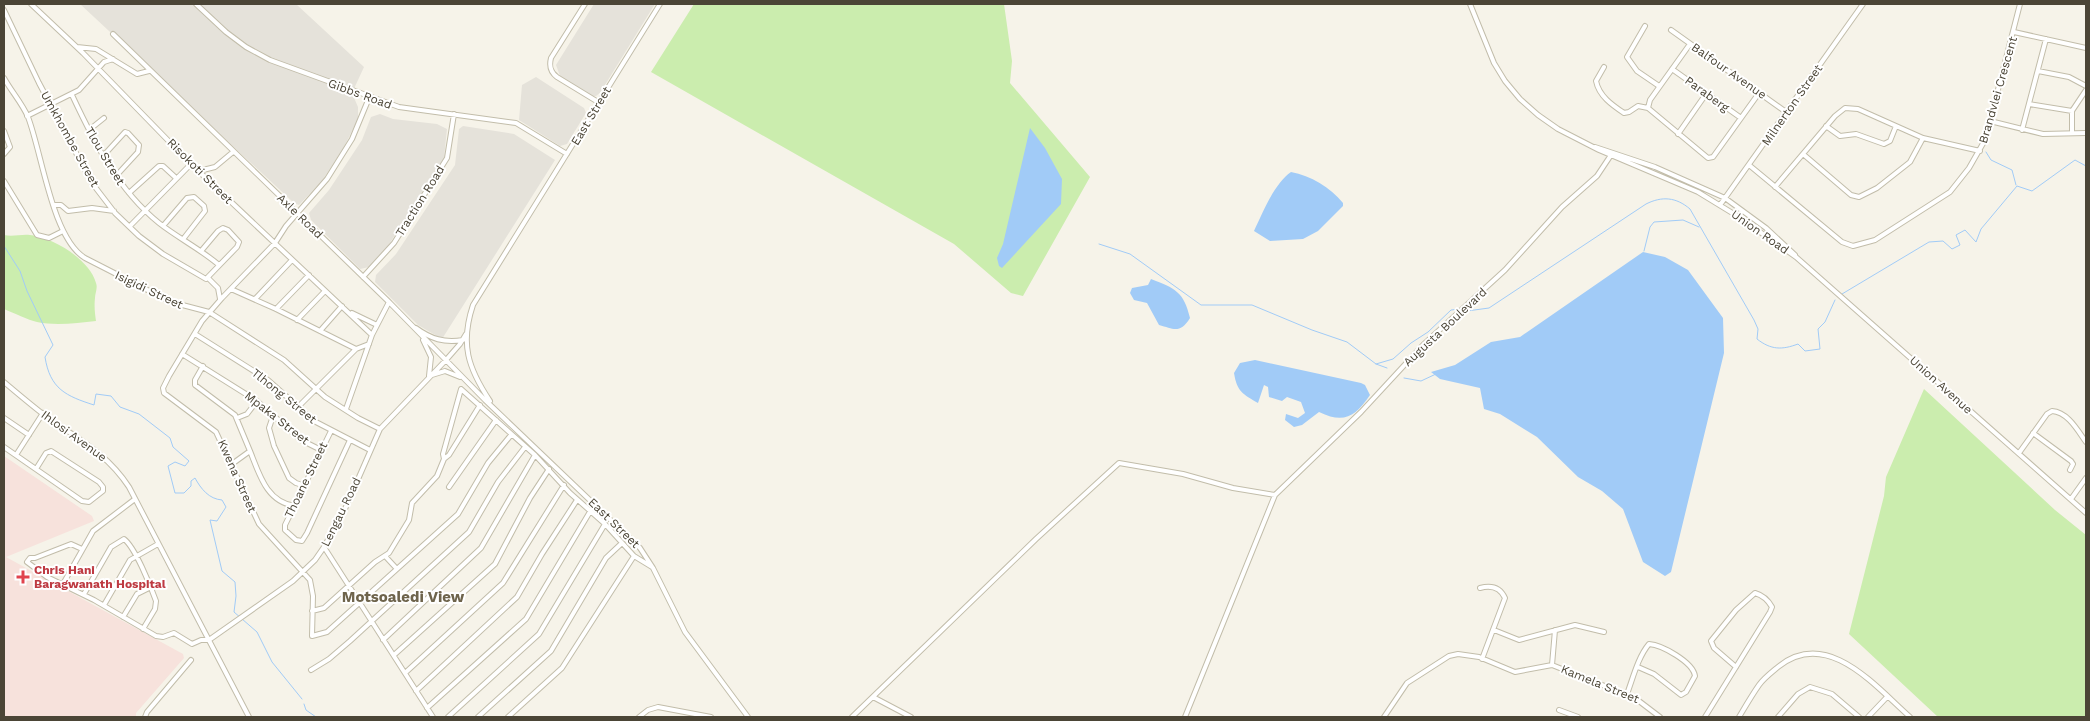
<svg xmlns="http://www.w3.org/2000/svg" width="2090" height="721" viewBox="0 0 2090 721" font-family="'Work Sans',sans-serif">
  <style>
    .industrial { fill: #e5e2da }
    .medical { fill: #f7e2dc }
    .green { fill: #cbedae }
    .water { fill: #a1cbf7 }
    .lines { fill: none; stroke-linecap: round; stroke-linejoin: round }
    .stream { stroke: #a1cbf7; stroke-width: 1 }
    .minor-casing { stroke: #c2bdaa; stroke-width: 6 }
    .minor { stroke: #fff; stroke-width: 4 }
    .health-dot { fill: #e0444e; stroke: #fff; stroke-width: 2 }
    .labels { text-anchor: middle; dominant-baseline: central; stroke-width: 4; stroke-linejoin: round; paint-order: stroke }
    .street-label { font-size: 12px; fill: #4b4536; stroke: #fff }
    .health-label { font-size: 12px; font-weight: bold; fill: #be3a42; stroke: #fff; text-anchor: start }
    .quarter-label { font-size: 15px; font-weight: bold; fill: #6e644c; stroke: #fff }
  </style>
  <rect width="100%" height="100%" fill="#f6f3e9"/>
  <!-- industrial -->
  <path class="industrial" d="M80,4H296L364,67L352,93L358,107V119L344,147L322,181L299,205L294,203Z
    M594,4H655L600,93L596,96L590,97L560,76L556,65Z
    M536,77L584,108L586,113L567,144L560,146L519,120L522,85Z
    M380,114L393,119L437,124L447,129L444,158L388,246L369,267L360,269L311,220L309,213L329,190L362,140L371,117Z
    M463,126L514,134L555,160L442,339L418,325L375,282L376,275L396,254L455,165L459,129Z"/>
  <!-- medical -->
  <path class="medical" d="M4,456L92,516L94,521L6,557L183,654L184,658L136,713V717H4Z"/>
  <!-- green -->
  <path class="green" d="M694,4H1004L1012,61L1010,83L1090,177L1023,296L1011,293L954,244L651,72Z
    M4,235C13,237 21,234 30,235C53,237 90,260 96,283C98,288 95,293 95,298C94,306 95,314 96,321C77,323 56,326 37,322C28,320 14,313 4,309Z
    M1924,389L2055,510L2086,535V717H1938L1849,634L1884,496L1886,477Z"/>
  <!-- water -->
  <path class="water" d="M1030,128L1045,148L1062,179L1061,204L1002,268L999,266L997,258L1003,244Z
    M1291,172C1311,176 1330,187 1343,203V206L1318,231L1303,239L1270,241L1254,231C1263,212 1274,184 1291,172Z
    M1643,252L1665,257L1688,270L1723,318L1724,353L1671,572L1665,576L1643,562L1623,509L1602,491L1578,477L1537,437L1500,414L1484,409L1480,388L1440,379L1431,372L1455,365L1491,342L1520,337Z
    M1151,279C1175,288 1184,292 1190,318C1180,334 1174,329 1159,325L1147,303L1134,300L1130,293L1132,288L1148,285Z
    M1255,360L1361,383L1365,385L1370,395C1355,417 1344,424 1319,412L1302,425L1294,427L1285,420L1286,414L1298,418L1305,413L1301,402L1287,397L1282,401L1269,397L1268,387L1264,385L1258,403C1243,394 1237,392 1234,373L1240,363Z"/>
  <g class="lines">
    <!-- stream -->
    <path class="stream" d="M1986,152L1991,160L2012,170L2016,185
      M1099,244L1130,254L1201,305H1252L1312,330L1347,342L1376,364L1387,368
      M4,246L20,271L27,291L53,345L45,357C50,389 66,396 94,405L96,394L111,396L120,407L139,414L170,438L173,447L189,461L185,466L175,462L168,466L175,493H184L191,486V481L195,478C201,489 209,499 222,500L226,507L217,521L210,520L222,571L235,582L236,596L234,612L257,632L272,662L302,699
      M1644,251L1650,227L1654,222L1683,220L1699,227
      M1842,294L1929,242L1943,241L1952,249L1960,245L1956,235L1965,230L1976,242L1981,229L2017,186L2032,191L2075,160L2086,166
      M1467,311L1489,308L1646,204C1662,196 1676,197 1690,209L1754,320L1758,329L1757,339C1771,350 1782,350 1798,344L1805,351L1820,349L1818,329L1825,322L1835,300
      M1376,364L1393,359L1411,343L1428,332L1451,310L1460,309
      M1404,378L1421,381L1436,374
      M304,704L306,710L316,717"/>
    <!-- minor casing -->
    <g class="minor-casing">
      <path id="minor" d="M31,4L83,53L191,164L372,335
        M196,4L226,32L246,47L270,60L399,107L516,123L567,154
        M585,4L551,58C549,66 550,72 557,77L598,102
        M1470,4L1494,63L1505,81L1520,99L1538,115L1558,129L1599,150L1698,192L1734,214L1796,257L2086,513
        M4,10L39,83L92,183L115,213L139,236L163,254L206,279L237,247L239,242L228,230L223,228L218,231L202,250
        M1645,26L1627,57L1637,71L1659,86
        M1671,30L1786,112
        M2014,32L2086,48
        M113,34L389,302L485,400L640,548L653,568L685,632L748,717
        M77,47L96,49L137,74L149,71
        M1604,67L1596,81C1599,96 1612,105 1624,113L1629,112L1638,106L1648,108L1708,158L1713,157L1759,93
        M1672,69L1741,118
        M2038,71L2069,77L2086,86
        M4,78C11,91 22,103 28,117C42,153 52,238 85,258L171,302L209,312L284,360L325,397L358,418L380,429
        M72,95C94,142 118,190 159,223C178,238 199,248 219,265
        M369,98L352,139L327,179L286,226L275,243L222,298L202,321L169,376L163,388L164,393L216,432L259,524L310,580L313,596L312,636L327,632L458,514L488,463L511,435
        M2029,104L2072,111
        M1648,108L1650,100L1690,44
        M27,116L79,90L104,62L113,59
        M1990,121L2043,134L2086,133
        M1826,126L1840,136L1856,134L1884,144L1890,141L1896,126
        M89,130L104,118
        M2022,130L2046,39
        M4,131L10,147L4,154
        M2072,132V111L2086,90
        M1678,134L1706,94
        M1595,147L1655,167L1725,198L1766,228L1795,255
        M1803,154L1851,195L1859,197L1877,188L1910,162L1923,138
        M104,155L125,132L128,133L139,145L138,152L116,176
        M1749,165L1842,242L1853,246L1875,240L1950,192L1969,168L1985,140L2020,4
        M199,171L215,167L233,152
        M4,181L37,235L49,238L63,231
        M1775,187L1835,116L1845,108L1858,109L1923,138L1980,151
        M129,193L159,166H163L176,178
        M54,205H61L68,211L92,208L114,211
        M1720,205L1863,4
        M130,226L191,164
        M163,226L187,198L194,197L204,206L205,211L184,238
        M363,277L394,243L447,158L454,114
        M208,278L218,288L220,299
        M231,289L276,309L356,349
        M255,299L292,260
        M276,309L309,275
        M352,313L377,325
        M297,320L325,291
        M416,328C431,339 444,343 463,340
        M320,331L342,306
        M195,334L268,380L314,421L370,450
        M423,340L431,357L429,376
        M182,354L257,401L301,440L321,450
        M203,366L195,380V385L235,415L250,451L232,464
        M432,375L445,371L460,377
        M4,382C17,393 30,404 43,414C76,438 106,452 129,487L249,717
        M490,401C468,368 460,344 473,305L660,4
        M298,407L356,349L369,344
        M346,409L372,335L389,302
        M273,416L269,428L274,446L289,478L296,483L305,486
        M4,418L29,435
        M237,418L247,414L257,401
        M331,431L285,525V530L296,540L302,541L307,533L350,440
        M2033,433L2071,461L2073,464L2070,470
        M4,447L82,501L89,502L103,491V487L99,482L51,451L46,453L36,469
        M250,451C259,473 266,502 295,506
        M2019,453L2047,414L2052,411C2068,412 2078,431 2086,442
        M16,455L43,413
        M444,459L449,455L480,405
        M449,487L496,420
        M2071,499L2086,478
        M324,547L433,717
        M82,549L71,544L35,558H30L27,562L47,577L94,600L156,636L163,637L174,633L192,644L201,640H209L293,581L315,560L324,547L345,509L380,429L446,360L460,344L466,334
        M385,556L397,569
        M63,584L93,531L135,499
        M1480,588C1491,585 1500,587 1505,598L1482,659
        M84,594L111,547L124,539C135,547 151,587 156,601L155,609L143,629
        M104,605L130,560L158,544
        M312,611L324,608L375,562L389,553L409,520L412,503L437,476L444,459L443,454L461,389L535,455L570,493L605,524L634,556L652,567
        M123,617L137,594L151,587
        M1494,630L1519,640L1575,625L1604,632
        M383,640L481,548L535,455
        M394,655L495,564L530,498L549,469
        M1552,665L1555,630
        M311,670L329,659L350,641L469,532L498,482L525,447
        M405,673L503,583L564,485
        M416,691L517,597L542,554L577,500
        M1627,694C1633,678 1638,657 1649,644C1662,645 1693,662 1695,676L1686,692L1681,695L1654,674L1638,667
        M873,697L911,717
        M427,708L526,619L591,510
        M1559,710L1578,717
        M145,717L147,712L191,660
        M448,717L539,634L605,524
        M478,717L551,651L606,558L622,543
        M508,717L562,668L634,556
        M639,717L648,710L658,707L711,717
        M852,717L1036,539L1119,463L1183,474L1233,488L1275,495
        M1185,717L1275,495L1361,412L1423,345L1505,270L1562,207L1597,176L1611,155
        M1384,717L1407,683L1449,656L1458,654L1479,657L1515,672L1552,665L1635,698L1660,717
        M1705,717L1770,612L1772,607C1768,600 1762,595 1755,593L1736,610L1711,641L1714,648L1736,667
        M1739,717C1745,707 1752,695 1759,685C1764,678 1772,672 1778,667C1827,627 1875,686 1910,717
        M1778,717L1798,694L1810,687L1832,694L1859,717
        M1868,717L1887,697"/>
    </g>
    <!-- minor -->
    <use href="#minor" class="minor"/>
  </g>
  <!-- markers -->
  <path class="health-dot" d="M20.5 569.5h5v5h5v5h-5v5h-5v-5h-5v-5h5z"/>
  <g class="labels">
    <!-- street labels -->
    <g class="street-label">
      <text transform="translate(1729 71) rotate(35)">Balfour Avenue</text>
      <text transform="translate(1998 90) rotate(-74)">Brandvlei Crescent</text>
      <text transform="translate(360 94) rotate(20)">Gibbs Road</text>
      <text transform="translate(1707 94) rotate(36)">Paraberg</text>
      <text transform="translate(1792 105) rotate(-55)">Milnerton Street</text>
      <text transform="translate(591 116) rotate(-59)">East Street</text>
      <text transform="translate(70 139) rotate(61)">Umkhombe Street</text>
      <text transform="translate(105 156) rotate(59)">Tlou Street</text>
      <text transform="translate(200 171) rotate(45)">Risokoti Street</text>
      <text transform="translate(420 201) rotate(-58)">Traction Road</text>
      <text transform="translate(300 216) rotate(44)">Axle Road</text>
      <text transform="translate(1760 232) rotate(35)">Union Road</text>
      <text transform="translate(149 290) rotate(25)">Isigidi Street</text>
      <text transform="translate(1445 327) rotate(-43)">Augusta Boulevard</text>
      <text transform="translate(1941 385) rotate(42)">Union Avenue</text>
      <text transform="translate(284 396) rotate(39)">Tlhong Street</text>
      <text transform="translate(277 418) rotate(38)">Mpaka Street</text>
      <text transform="translate(74 436) rotate(36)">Ihlosi Avenue</text>
      <text transform="translate(237 476) rotate(66)">Kwena Street</text>
      <text transform="translate(306 480) rotate(-64)">Thoane Street</text>
      <text transform="translate(341 512) rotate(-64)">Lengau Road</text>
      <text transform="translate(614 523) rotate(44)">East Street</text>
      <text transform="translate(1600 684) rotate(22)">Kamela Street</text>
    </g>
    <!-- health labels -->
    <g class="health-label">
      <text x="34" y="570">Chris Hani<tspan x="34" dy="14">Baragwanath Hospital</tspan></text>
    </g>
    <!-- quarter labels -->
    <g class="quarter-label">
      <text x="403" y="597">Motsoaledi View</text>
    </g>
  </g>
  <!-- border -->
  <rect width="2090" height="721" fill="none" stroke="#4b4536" stroke-width="10"/>
</svg>
